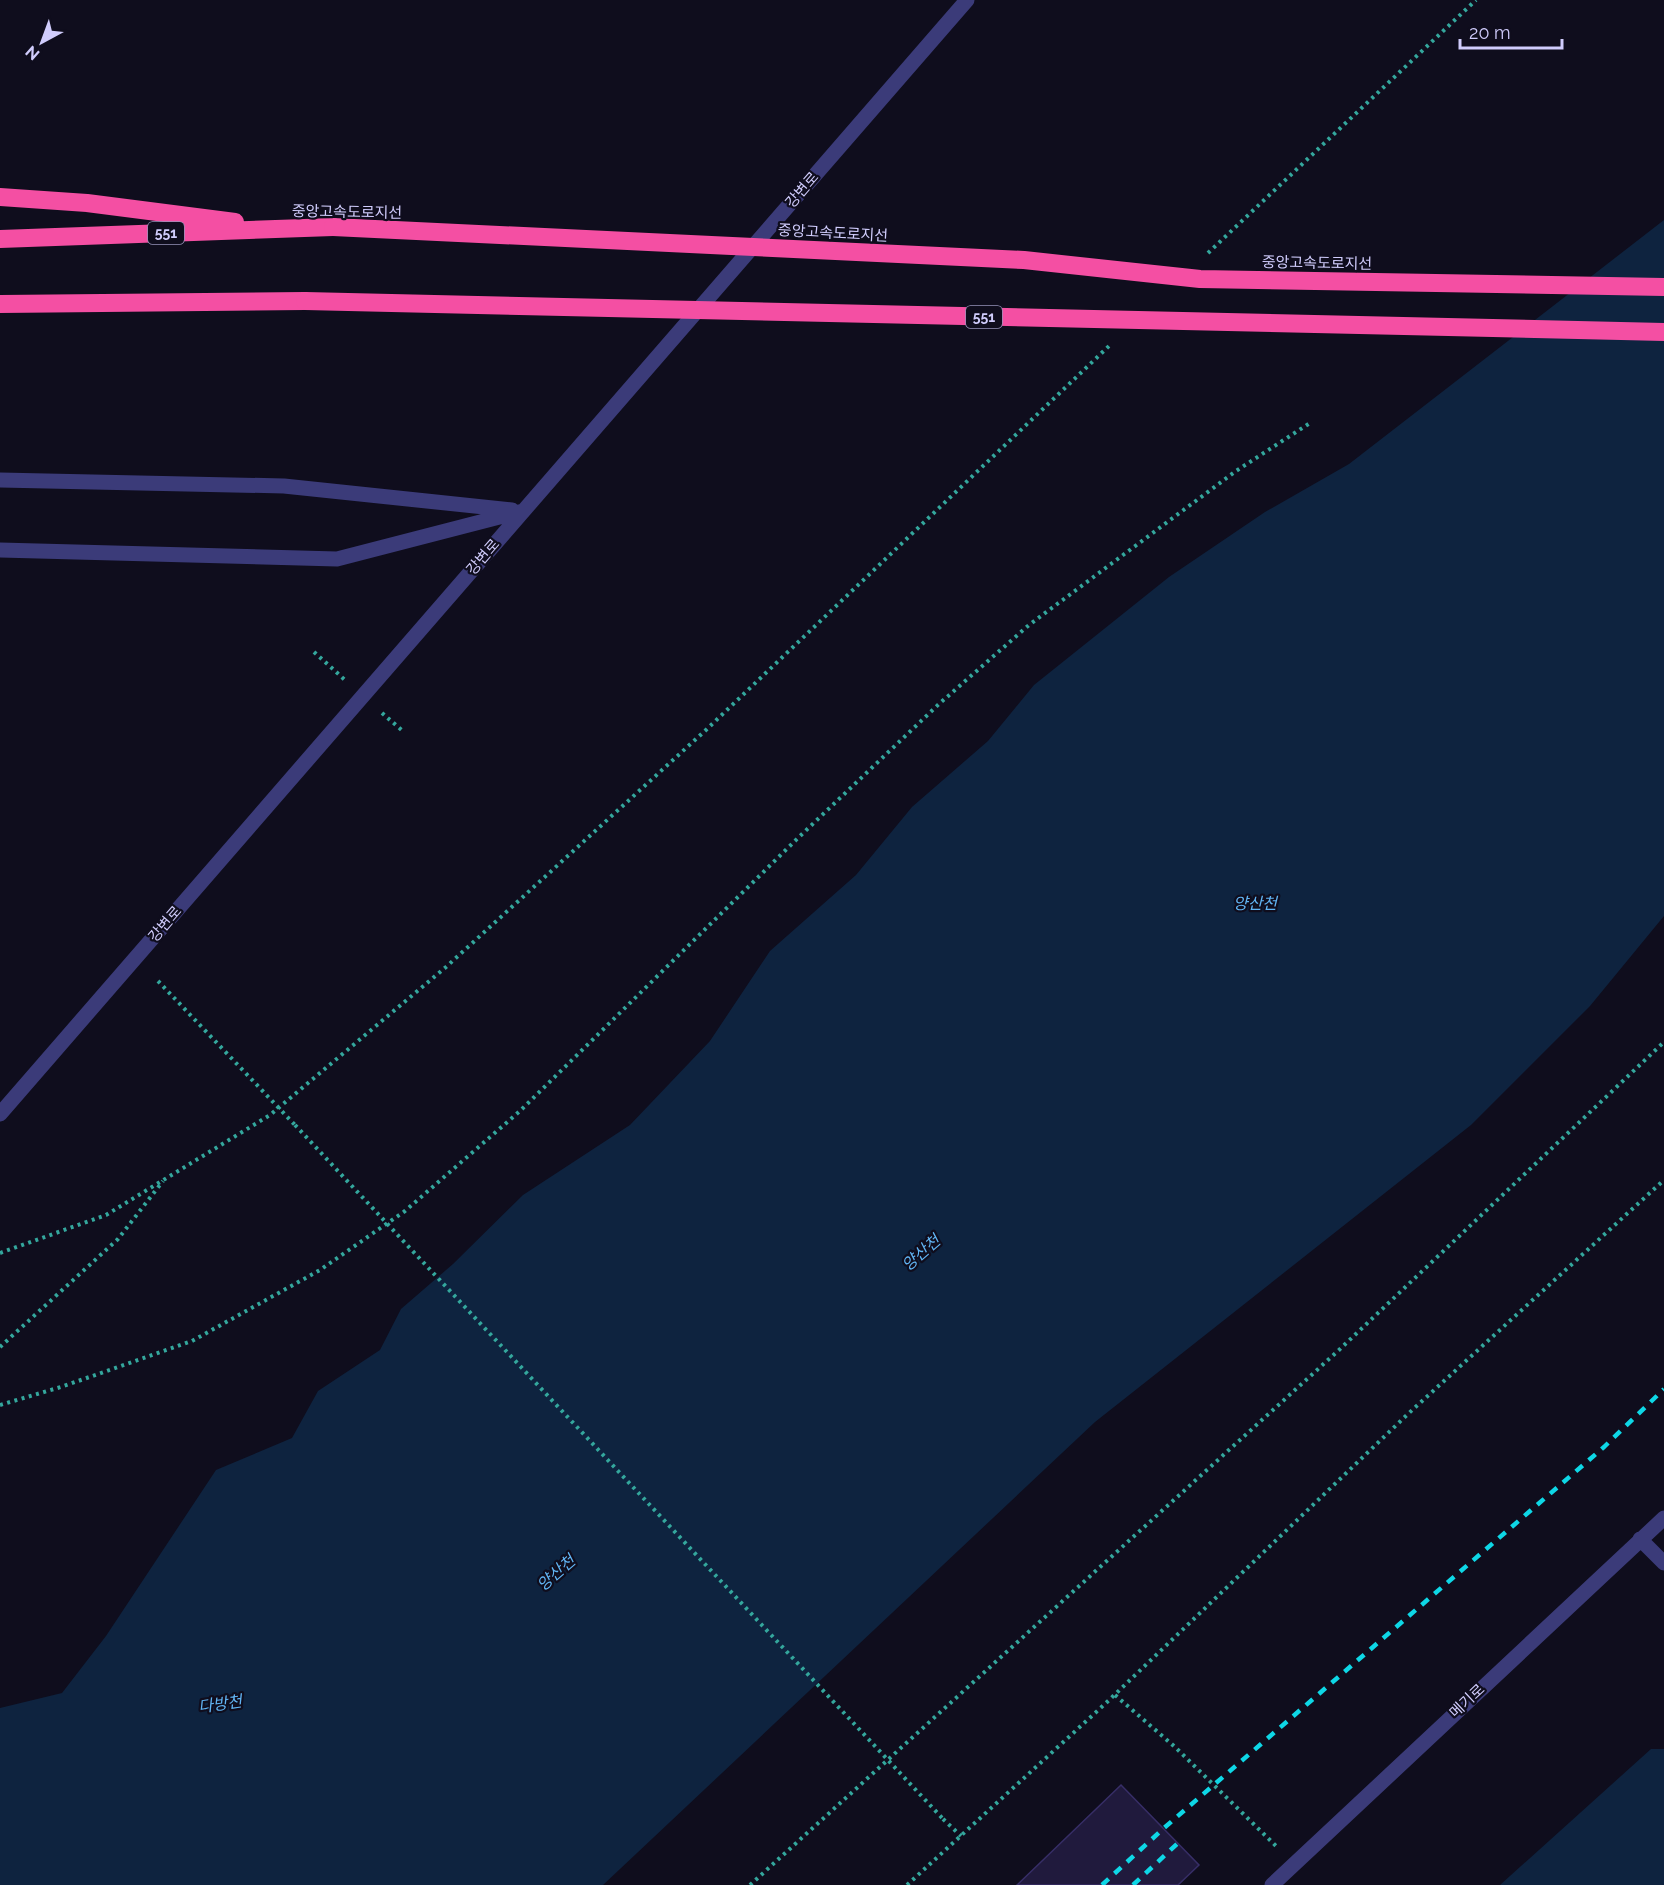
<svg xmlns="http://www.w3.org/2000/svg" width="1664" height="1885" viewBox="0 0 1664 1885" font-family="Raleway,'Noto Sans KR',sans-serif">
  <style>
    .water { fill: #0e233f }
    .building { fill: #201a3d; stroke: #372e67; stroke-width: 1.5 }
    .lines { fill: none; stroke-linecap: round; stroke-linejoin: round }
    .path { stroke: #34a79d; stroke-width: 4; stroke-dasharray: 3 4.5; stroke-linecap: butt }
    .minor { stroke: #3b3b79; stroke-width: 15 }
    .highway { stroke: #f44fa3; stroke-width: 18 }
    .rail { stroke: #0ed7e6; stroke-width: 4.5; stroke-dasharray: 9 8; stroke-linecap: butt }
    .path-bridge { stroke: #34a79d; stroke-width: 4; stroke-dasharray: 3 4.5; stroke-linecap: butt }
    .highway-bridge { stroke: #f44fa3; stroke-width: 18 }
    .labels { text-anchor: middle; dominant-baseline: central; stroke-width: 4.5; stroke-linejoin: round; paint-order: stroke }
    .shield { fill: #0f0d1d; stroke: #9693b9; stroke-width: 1.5 }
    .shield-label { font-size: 14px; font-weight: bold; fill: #d0ccfc }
    .street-label { font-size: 15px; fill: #d0ccfc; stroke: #0f0d1d }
    .water-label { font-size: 16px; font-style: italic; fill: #61b5f5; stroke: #0f0d1d }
  </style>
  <rect width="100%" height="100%" fill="#0f0d1d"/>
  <!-- water -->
  <path class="water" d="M1664,220V916L1590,1006L1471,1125L1095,1422L603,1885H0V1708L62,1693L106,1636L216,1470L292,1438L318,1391L380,1350L401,1309L453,1264L523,1195L630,1125L710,1041L770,951L856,875L912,807L988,741L1034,685L1169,577L1265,512L1349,464Z
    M1651,1749H1664V1885H1500Z"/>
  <!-- building -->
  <path class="building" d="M1121,1785L1199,1865L1178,1885H1017Z"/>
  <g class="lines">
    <!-- path -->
    <path class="path" d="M1208,253L1476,0
      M314,652L345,680
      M382,713L404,732
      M158,981L295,1125
      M0,1253L106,1215L270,1115L446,967L707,729L1109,346
      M0,1347L118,1239L163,1181
      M0,1405L61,1387L192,1341L320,1270L405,1211L520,1111L798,838L939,704L1029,625L1236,471L1310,423
      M1115,1695L1175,1747L1276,1846
      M943,1819L961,1836
      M750,1885L1339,1350L1664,1042
      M907,1885L1106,1703L1409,1413L1664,1180"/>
    <!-- minor -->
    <path class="minor" d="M0,480L284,486L512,510
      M0,550L337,559L523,511
      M0,1114L967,0
      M1640,1539L1664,1563
      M1272,1885L1664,1518"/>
    <!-- highway -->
    <path class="highway" d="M0,197L87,203L235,222
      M0,239L333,227
      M0,304L305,301"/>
    <!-- rail -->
    <path class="rail" d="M1102,1885L1164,1828L1604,1447L1664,1389
      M1133,1885L1178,1843"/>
    <!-- path-bridge -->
    <path class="path-bridge" d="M295,1125L943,1819"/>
    <!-- highway-bridge -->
    <path class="highway-bridge" d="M333,227L1024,260L1200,279L1664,287
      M305,301L1664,332"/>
  </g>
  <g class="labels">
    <!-- shield labels -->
    <g class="shield">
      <rect x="148" y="222" width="36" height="22" rx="4.5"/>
      <rect x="966" y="306" width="36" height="22" rx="4.5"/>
    </g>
    <g class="shield-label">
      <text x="166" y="233">551</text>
      <text x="984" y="317">551</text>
    </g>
    <!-- street labels -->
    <g class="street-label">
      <text transform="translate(802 190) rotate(-49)">강변로</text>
      <text transform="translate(347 212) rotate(1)">중앙고속도로지선</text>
      <text transform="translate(833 233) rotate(3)">중앙고속도로지선</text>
      <text transform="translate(1317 263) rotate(1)">중앙고속도로지선</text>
      <text transform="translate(483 557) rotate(-49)">강변로</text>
      <text transform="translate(165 924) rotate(-49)">강변로</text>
      <text transform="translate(1467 1701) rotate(-43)">메기로</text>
    </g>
    <!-- water labels -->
    <g class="water-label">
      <text x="1255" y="903">양산천</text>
      <text transform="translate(921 1253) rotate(-41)">양산천</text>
      <text transform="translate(556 1573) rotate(-41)">양산천</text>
      <text transform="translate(220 1704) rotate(-8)">다방천</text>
    </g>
  </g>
  <!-- north arrow -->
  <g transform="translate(42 42) rotate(221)" stroke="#0f0d1d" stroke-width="4.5" paint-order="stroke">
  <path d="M0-4.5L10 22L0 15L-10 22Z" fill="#d0ccfc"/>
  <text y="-9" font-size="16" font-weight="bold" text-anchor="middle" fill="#d0ccfc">N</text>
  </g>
  <!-- scale -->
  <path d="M1460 39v9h102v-9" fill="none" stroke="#d0ccfc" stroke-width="3"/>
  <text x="1469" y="39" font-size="18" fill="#d0ccfc" stroke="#0f0d1d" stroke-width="4.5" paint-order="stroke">20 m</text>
</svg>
